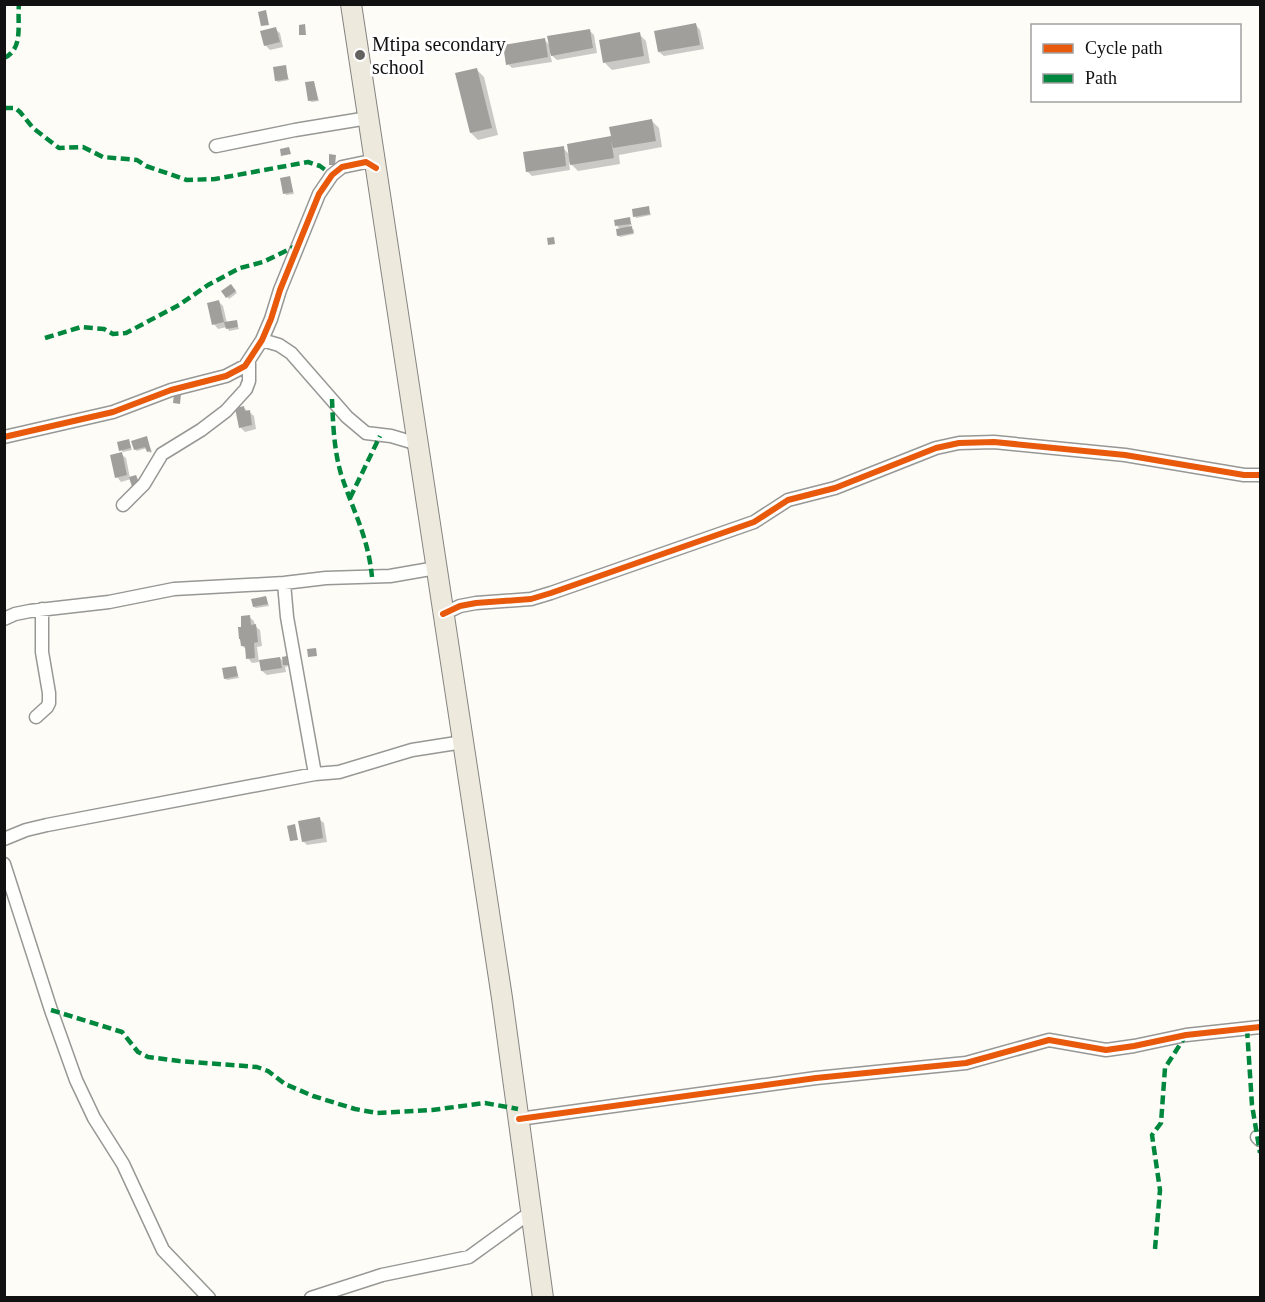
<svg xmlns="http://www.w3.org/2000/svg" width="1265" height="1302" viewBox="0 0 1265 1302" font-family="'Times New Roman',serif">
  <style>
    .shadow { fill: #0003 }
    .building { fill: #a19f9c }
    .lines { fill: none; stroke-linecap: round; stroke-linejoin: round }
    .minor-casing { stroke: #979795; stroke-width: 15 }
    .primary-casing { stroke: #858482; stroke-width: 22 }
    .minor { stroke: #fffffe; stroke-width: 12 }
    .primary { stroke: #ede9dc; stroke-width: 20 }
    .quiet { stroke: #00873e; stroke-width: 4.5; stroke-dasharray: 9 4.5; stroke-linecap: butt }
    .cycleway-casing { stroke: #fff; stroke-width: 10 }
    .cycleway { stroke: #e8590c; stroke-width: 6 }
    .poi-dot { fill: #646362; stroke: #fff; stroke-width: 2 }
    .labels { text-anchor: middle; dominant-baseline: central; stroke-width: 6; stroke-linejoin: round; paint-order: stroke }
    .poi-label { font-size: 20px; fill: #111; stroke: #fff; text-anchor: start }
  </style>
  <rect width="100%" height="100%" fill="#fdfcf7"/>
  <!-- shadow -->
  <path class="shadow" d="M696,25L700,30L704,49L664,56L659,52Z
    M275,29L280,33L283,47L270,50L265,45Z
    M589,30L594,35L597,53L557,60L550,54L552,62L512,68L508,64L544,39L550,46Z
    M639,34L646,41L650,63L612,70L605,63Z
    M285,67L289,80L278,82L276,80Z
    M477,70L484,77L498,135L478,140L471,133Z
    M314,82L319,101L312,102L310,101Z
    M652,121L659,128L662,147L619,155L620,164L578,171L569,162L570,170L532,176L527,171L563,148L570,155Z
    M290,178L294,194L286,195L285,193Z
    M648,208L651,215L636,218L635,216Z
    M629,219L632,225L629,226L634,230V234L620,237L618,235L621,230L617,226Z
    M231,286L237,293L229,299L223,292Z
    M219,302L223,306L227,323L236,321L239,329L229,331L227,327L218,329L214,324Z
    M244,408L254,416L256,429L245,432L240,427Z
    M146,438L152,452L150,453L147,448L137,451L135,449Z
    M129,441L132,450L123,452L121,450Z
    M121,454L126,458L130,478L136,476L140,487L131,479L121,482L117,477Z
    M266,597L269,606L256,608L254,607Z
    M249,617L254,621L255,626L260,630L262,646L257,647L259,662L252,663L248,658L247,650L242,646L243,628Z
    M280,658L285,663L286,658L288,660L289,666L285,667L286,672L267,675L262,671L261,662H259Z
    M235,667L239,678L227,680L225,678Z
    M319,819L324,823L327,842L307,845L303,841Z"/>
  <!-- building -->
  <path class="building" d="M266,10L269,25L261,26L258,12Z
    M696,23L700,45L658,52L654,31Z
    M305,24L306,35H299V25Z
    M276,27L280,42L264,46L260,31Z
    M590,29L593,48L551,56L547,36Z
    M640,32L644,56L603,63L599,40Z
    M545,38L548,57L506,65L503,45Z
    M286,65L288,79L275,81L273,67Z
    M477,68L492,128L470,133L455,73Z
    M314,81L318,100L308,101L305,82Z
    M652,119L656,141L613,148L611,140L614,158L570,165L567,144L611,136L609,127Z
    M564,146L566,166L526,172L523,152Z
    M289,147L291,154L281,156L280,149Z
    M329,154L336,155L335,165H329Z
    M290,176L293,192L283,194L280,178Z
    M649,206L650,214L633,217L632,209Z
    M630,217L631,224L615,226L614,220Z
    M632,226L633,233L617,236L616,229Z
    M554,237L555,244L548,245L547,238Z
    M231,284L236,291L226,298L221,291Z
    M219,300L224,322L212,325L207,303Z
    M237,320L238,327L226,329L224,322Z
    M174,393L181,394L180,404L173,403Z
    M244,406L245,411L250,410L252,425L239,428L235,408Z
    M147,436L151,451L147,452L145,447L134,450L131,441Z
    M129,439L131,448L119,451L117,442Z
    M122,452L127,475L115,478L110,455Z
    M136,475L140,485L132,487L129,477Z
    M266,596L268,604L253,607L251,599Z
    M250,615L251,625L256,624L258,642L254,643L255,658L246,659L245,646H241L240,639H239L238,627H241V616Z
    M316,648L317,656L308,657L307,649Z
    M287,656L288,665H283L282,657Z
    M280,657L282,668L261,671L259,660Z
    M236,666L238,676L224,679L222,668Z
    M320,817L323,838L302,842L298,821Z
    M295,824L298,840L290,841L287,826Z"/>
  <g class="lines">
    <!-- minor casing -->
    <g class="minor-casing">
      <path id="minor" d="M216,146L295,130L368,118
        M262,340L279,345L291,353L347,417L366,433L391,436L418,444
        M4,437L113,412L171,390L226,376L245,366L262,340L271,319L280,290L319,194L332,175L342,167L366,162L376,168
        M123,505L144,484L162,454L201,430L226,411L246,389L249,381V360
        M284,583L287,617L315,774
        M443,614L460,606L476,603L531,599L551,593L754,522L788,500L835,488L936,448L959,443L994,442L1125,455L1244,475H1260
        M4,619L15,614L30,611L109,602L174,589L284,583L326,578L390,576L436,568
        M36,717L47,707L49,703V693L42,652V609
        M4,839L26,830L47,825L315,774L339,772L412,750L463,742
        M4,864L51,1010L76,1080L94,1118L123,1164L163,1250L209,1298
        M519,1119L816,1078L966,1063L1049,1040L1106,1050L1134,1046L1186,1035L1260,1027
        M1257,1137L1260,1140
        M311,1298L382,1275L469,1257L531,1212"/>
    </g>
    <!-- primary casing -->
    <g class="primary-casing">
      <path id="primary" d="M351,4L502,998L543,1298"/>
    </g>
    <!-- minor -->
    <use href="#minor" class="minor"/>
    <!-- primary -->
    <use href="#primary" class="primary"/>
    <!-- quiet -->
    <path class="quiet" d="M4,58C24,49 17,24 19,4
      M4,108H15L20,112L33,128L59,148L83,147L103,157L137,160L146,166L187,180L215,179L308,162L320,166L332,175
      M45,338L81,327L104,329L113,334L126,333L179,305L208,285L240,268L263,262L298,245
      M332,399C333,424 334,450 341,474C353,511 368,536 372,577
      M350,498L380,436
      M51,1010L122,1032L138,1052L148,1057L179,1061L257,1067L268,1071L285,1084L313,1096L355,1109L377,1113L432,1110L485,1103L518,1109
      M1247,1029L1252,1105L1260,1153
      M1155,1249L1160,1190L1152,1135L1161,1123L1165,1068L1186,1035"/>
    <!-- cycleway casing -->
    <g class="cycleway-casing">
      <path id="cycleway" d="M4,437L113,412L171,390L226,376L245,366L262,340L271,319L280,290L319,194L332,175L342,167L366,162L376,168
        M443,614L460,606L476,603L531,599L551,593L754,522L788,500L835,488L936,448L959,443L994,442L1125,455L1244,475H1260
        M519,1119L816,1078L966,1063L1049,1040L1106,1050L1134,1046L1186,1035L1260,1027"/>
    </g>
    <!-- cycleway -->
    <use href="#cycleway" class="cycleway"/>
  </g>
  <!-- markers -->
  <circle class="poi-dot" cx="360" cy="55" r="6"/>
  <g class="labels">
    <!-- poi labels -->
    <g class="poi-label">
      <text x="372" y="44">Mtipa secondary<tspan x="372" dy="23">school</tspan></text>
    </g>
  </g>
  <!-- border -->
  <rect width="1265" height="1302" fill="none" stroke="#111111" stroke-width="12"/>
  <!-- legend -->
  <rect x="1031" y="24" width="210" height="78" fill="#ffffff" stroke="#a0a0a0" stroke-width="1.5"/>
  <rect x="1043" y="44" width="30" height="9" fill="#e8590c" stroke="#a0a0a0" stroke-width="1.5"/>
  <text x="1085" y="54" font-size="18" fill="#111111">Cycle path</text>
  <rect x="1043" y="74" width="30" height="9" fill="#00873e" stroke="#a0a0a0" stroke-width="1.5"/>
  <text x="1085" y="84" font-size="18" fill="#111111">Path</text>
</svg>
